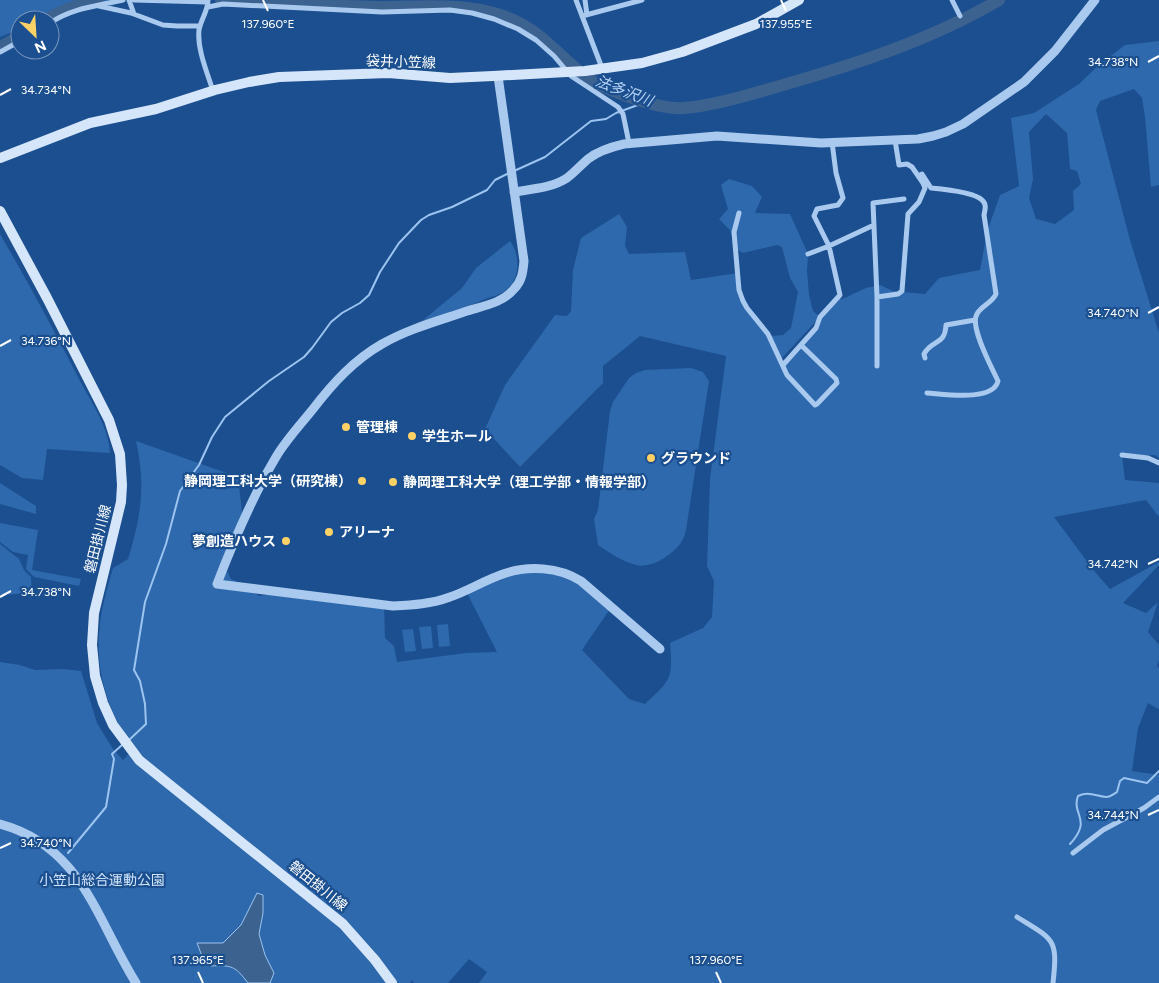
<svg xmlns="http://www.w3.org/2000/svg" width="1159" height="983" viewBox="0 0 1159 983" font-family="Figtree,'Noto Sans JP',sans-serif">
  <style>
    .green { fill: #2e69ad; fill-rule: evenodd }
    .water { fill: #3c6290; stroke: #9cc4f0 }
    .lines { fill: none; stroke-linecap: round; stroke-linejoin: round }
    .stream { stroke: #9cc4f0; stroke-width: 2 }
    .river { stroke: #3c6290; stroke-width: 12 }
    .minor { stroke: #a9c9ee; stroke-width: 5 }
    .tertiary { stroke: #a9c9ee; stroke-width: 9 }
    .secondary { stroke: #d6e6fa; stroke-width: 10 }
    .ticks { fill: none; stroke: #fff; stroke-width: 2 }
    .poi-dot { fill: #ffd166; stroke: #1b4f8f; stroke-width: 2 }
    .labels { text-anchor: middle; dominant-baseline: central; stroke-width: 4.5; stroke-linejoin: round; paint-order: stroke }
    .street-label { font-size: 14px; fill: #fff; stroke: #1b4f8f }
    .poi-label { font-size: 14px; font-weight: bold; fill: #fff; stroke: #1b4f8f; text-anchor: start }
    .park-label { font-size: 14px; fill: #cfe3fa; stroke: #1b4f8f }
    .water-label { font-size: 15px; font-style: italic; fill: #b5d3f5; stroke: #1b4f8f }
    .ticks-label { font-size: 12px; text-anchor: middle; fill: #fff; stroke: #1b4f8f; stroke-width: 4.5; stroke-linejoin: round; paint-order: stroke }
  </style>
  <rect width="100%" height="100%" fill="#1b4f8f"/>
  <!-- green -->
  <path class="green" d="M0,0H122L61,12L41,20H20V29L0,37Z
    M1159,41V185L1151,187L1145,117L1142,98L1134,89L1100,101L1096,110L1130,240L1159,333V458L1155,455L1122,456L1125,480L1159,483V517L1146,500L1054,517L1095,572L1110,589L1159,562V565L1123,603L1146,613L1158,602L1148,632L1159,645V660L1157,665L1159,669V708L1158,709L1148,703L1138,728L1132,771L1159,775V983H479L487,972L469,959L448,983H414L412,980L410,983H0V662L20,665L35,670L63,669L81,671L97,723L113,749L123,760L134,749C108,713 94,669 100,624C102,605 108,586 113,568L128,559C141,517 146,485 136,441L238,477L243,521L226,569L231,579L242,584L259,596L285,592L384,604L385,638L394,646L397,662L466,653L497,652L466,591L517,570L564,573L612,606L582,650L629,699L645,704C671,680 673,679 670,643L703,628L712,617L714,581L707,566L710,479L726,356L640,336L603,366V383L520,467L485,429L505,385L555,315L567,316L571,311L573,270L581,238L619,214L627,227L625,246L629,254L685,252L691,280L738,273L743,301L770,336L783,335L791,328L798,292L790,278L782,247L777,245L743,253L735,248L730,230L719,219L728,209L721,185L729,179L752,186L762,197L755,213L790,214L808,254L807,271L809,295L813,311L820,317L781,359L783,364L801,345L838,299H842L866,288L880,285L893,291L925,294L939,278L980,270L987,232L1000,195L1019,186L1011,118L1034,113L1079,84L1100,64L1125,45ZM1046,114L1067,133L1070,169L1077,171L1081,184L1073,191L1074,210L1055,224L1036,219L1029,198L1033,179L1029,132Z
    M0,234C28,282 54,330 79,379C91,402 109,427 110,453L47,449L43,480L22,478L0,465Z
    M510,241C520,254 521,279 506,290C502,294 494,296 488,298C467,307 445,315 422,321L462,288L476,268Z
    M691,368L703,372L709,381L686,530C685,534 684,538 682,541C674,554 652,569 636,565C621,561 610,553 598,545L594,519L598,510L610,411L613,402L629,378L636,373L645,370Z
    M0,483L36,506V514L0,504Z
    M0,523L38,530L32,570L81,579L79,586L34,577L26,569L28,555L13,552L0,542Z
    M0,544L19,559L24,570L31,577L32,593L0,595Z
    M448,624L450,646L439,647L437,625Z
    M431,626L433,648L422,649L419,627Z
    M413,629L416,651L405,652L402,630Z"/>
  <!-- water -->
  <path class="water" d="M257,893L263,895V913L259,934L265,955L274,973L270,983H248C235,966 232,965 211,966L202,956L197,943H223L241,925Z"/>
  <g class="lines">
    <!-- stream -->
    <path class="stream" d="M514,171L545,157L591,121L606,119L616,113L646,102
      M128,741L146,724L145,704L140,681L134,670L145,602L166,544L180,491L199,465L212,437L225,417L269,381L304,357L312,348L331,322L342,313L360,303L369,295L380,272L399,243L421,220L429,215L452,207L487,190L495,180L509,173
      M1070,844C1093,819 1071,815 1078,796C1089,791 1095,796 1106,797C1110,797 1114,794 1117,792L1120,781L1124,778L1147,783L1159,771
      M68,853L106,807L114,759L112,754L122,745"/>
    <!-- river -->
    <path class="river" d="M221,0C273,2 326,6 378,7C415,7 454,3 490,12C507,16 524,24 538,35C558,50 574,71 596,83C614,93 662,110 683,108C712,106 748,95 776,87C853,65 929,41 999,0
      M46,20C62,10 79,4 98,0
      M0,47L20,36"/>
    <!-- minor -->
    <path class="minor" d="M129,0L134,14
      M134,0L208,2
      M208,0C208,11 201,19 199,30C197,49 207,72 213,91
      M576,0L602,68
      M585,0L587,15
      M952,0L960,16
      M99,6L131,13L163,25L177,26H200
      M208,7L223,4L382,12L450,10L472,13L494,19L518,29L536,40L554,56L571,76L618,107L623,114L629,143
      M582,16L642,0
      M50,23C72,8 97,6 123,0
      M0,52L20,41
      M918,176L922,174L931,188C942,189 974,192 982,200C987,204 985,210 984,215L996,294C992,303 981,306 977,314C969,326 992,368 998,381C993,402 944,394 927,393
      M739,213L734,232L739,290L743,301L747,308L768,334L787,375L815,405L817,404L837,383L836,379L801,345
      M808,254L829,246L874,225
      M877,297L898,294L902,291L908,214L919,202L925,188L923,183L912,167L907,164L899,165L895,140
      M925,358L924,354C932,339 945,346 946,325L975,320
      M783,365L816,328L820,317L840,295L829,246L814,216L817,209L838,205L843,198L836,173L832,142
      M877,366V297L873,203L904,199
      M1122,455L1148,458L1159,463
      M1073,853L1103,830L1144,808L1159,797
      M1017,917C1054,940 1058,938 1053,983"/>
    <!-- tertiary -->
    <path class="tertiary" d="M498,76L524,261C523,272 522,281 514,289C503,303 483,306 467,311C438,321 408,329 382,344C354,360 333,383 313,409C301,424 286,440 276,457C252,497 234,540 217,584L393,606C413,605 431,604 450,597C468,591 485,580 503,574C528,565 559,567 581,581L660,649
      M514,192C532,189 552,188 567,178C575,172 581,165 588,159C598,151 611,147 624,144L717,136L821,143L918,139L933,136L946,132L963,124L1024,82L1055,51L1095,0
      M0,824C82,846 97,921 136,983"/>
    <!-- secondary -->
    <path class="secondary" d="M0,158L90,123L156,109L215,90L249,82L279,77L388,73L450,78L493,76L585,71L642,63L682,52L756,24L799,0
      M0,211L47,298L109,420L120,454L122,485L121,502L94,613L92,645L95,676L103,703L113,725L139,760L343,924L375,960L392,983"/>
  </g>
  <!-- ticks -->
  <path class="ticks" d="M263,0L268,11M781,0L786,11M1148,62L1159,56M0,95L11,89M1148,313L1159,307M0,346L11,340M1148,564L1159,559M0,597L11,591M1148,815L1159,810M0,848L11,843M198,972L203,983M716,972L721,983"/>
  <!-- markers -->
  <g class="poi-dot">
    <circle cx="346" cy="427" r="5"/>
    <circle cx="412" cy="436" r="5"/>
    <circle cx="651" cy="458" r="5"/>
    <circle cx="362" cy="481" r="5"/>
    <circle cx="393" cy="482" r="5"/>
    <circle cx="329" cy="532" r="5"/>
    <circle cx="286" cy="541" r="5"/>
  </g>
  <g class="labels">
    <!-- street labels -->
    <g class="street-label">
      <text transform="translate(401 62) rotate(2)">袋井小笠線</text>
      <text transform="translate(98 539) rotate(-76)">磐田掛川線</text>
      <text transform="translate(318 886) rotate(39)">磐田掛川線</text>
    </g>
    <!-- poi labels -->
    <g class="poi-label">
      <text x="356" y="427">管理棟</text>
      <text x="422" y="436">学生ホール</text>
      <text x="661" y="458">グラウンド</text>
      <text x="352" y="481" text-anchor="end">静岡理工科大学（研究棟）</text>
      <text x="403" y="482">静岡理工科大学（理工学部・情報学部）</text>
      <text x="339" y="532">アリーナ</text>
      <text x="276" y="541" text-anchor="end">夢創造ハウス</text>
    </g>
    <!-- park labels -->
    <g class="park-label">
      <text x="102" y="880">小笠山総合運動公園</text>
    </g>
    <!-- water labels -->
    <g class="water-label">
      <text transform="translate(624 91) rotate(21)">法多沢川</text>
    </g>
  </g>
  <g class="ticks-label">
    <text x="268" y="28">137.960°E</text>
    <text x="786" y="28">137.955°E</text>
    <text x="1113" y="66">34.738°N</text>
    <text x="46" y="94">34.734°N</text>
    <text x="1113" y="317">34.740°N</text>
    <text x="46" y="345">34.736°N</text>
    <text x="1113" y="568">34.742°N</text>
    <text x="46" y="596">34.738°N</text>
    <text x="1113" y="819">34.744°N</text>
    <text x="46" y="847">34.740°N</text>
    <text x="198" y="964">137.965°E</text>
    <text x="716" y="964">137.960°E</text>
  </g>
  <!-- north arrow -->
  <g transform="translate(35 35) rotate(155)"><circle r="24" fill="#1b4f8f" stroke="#7695bc"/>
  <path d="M0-4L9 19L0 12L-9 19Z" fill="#ffd166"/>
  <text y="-8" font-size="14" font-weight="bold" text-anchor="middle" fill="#ffffff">N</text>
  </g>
</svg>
